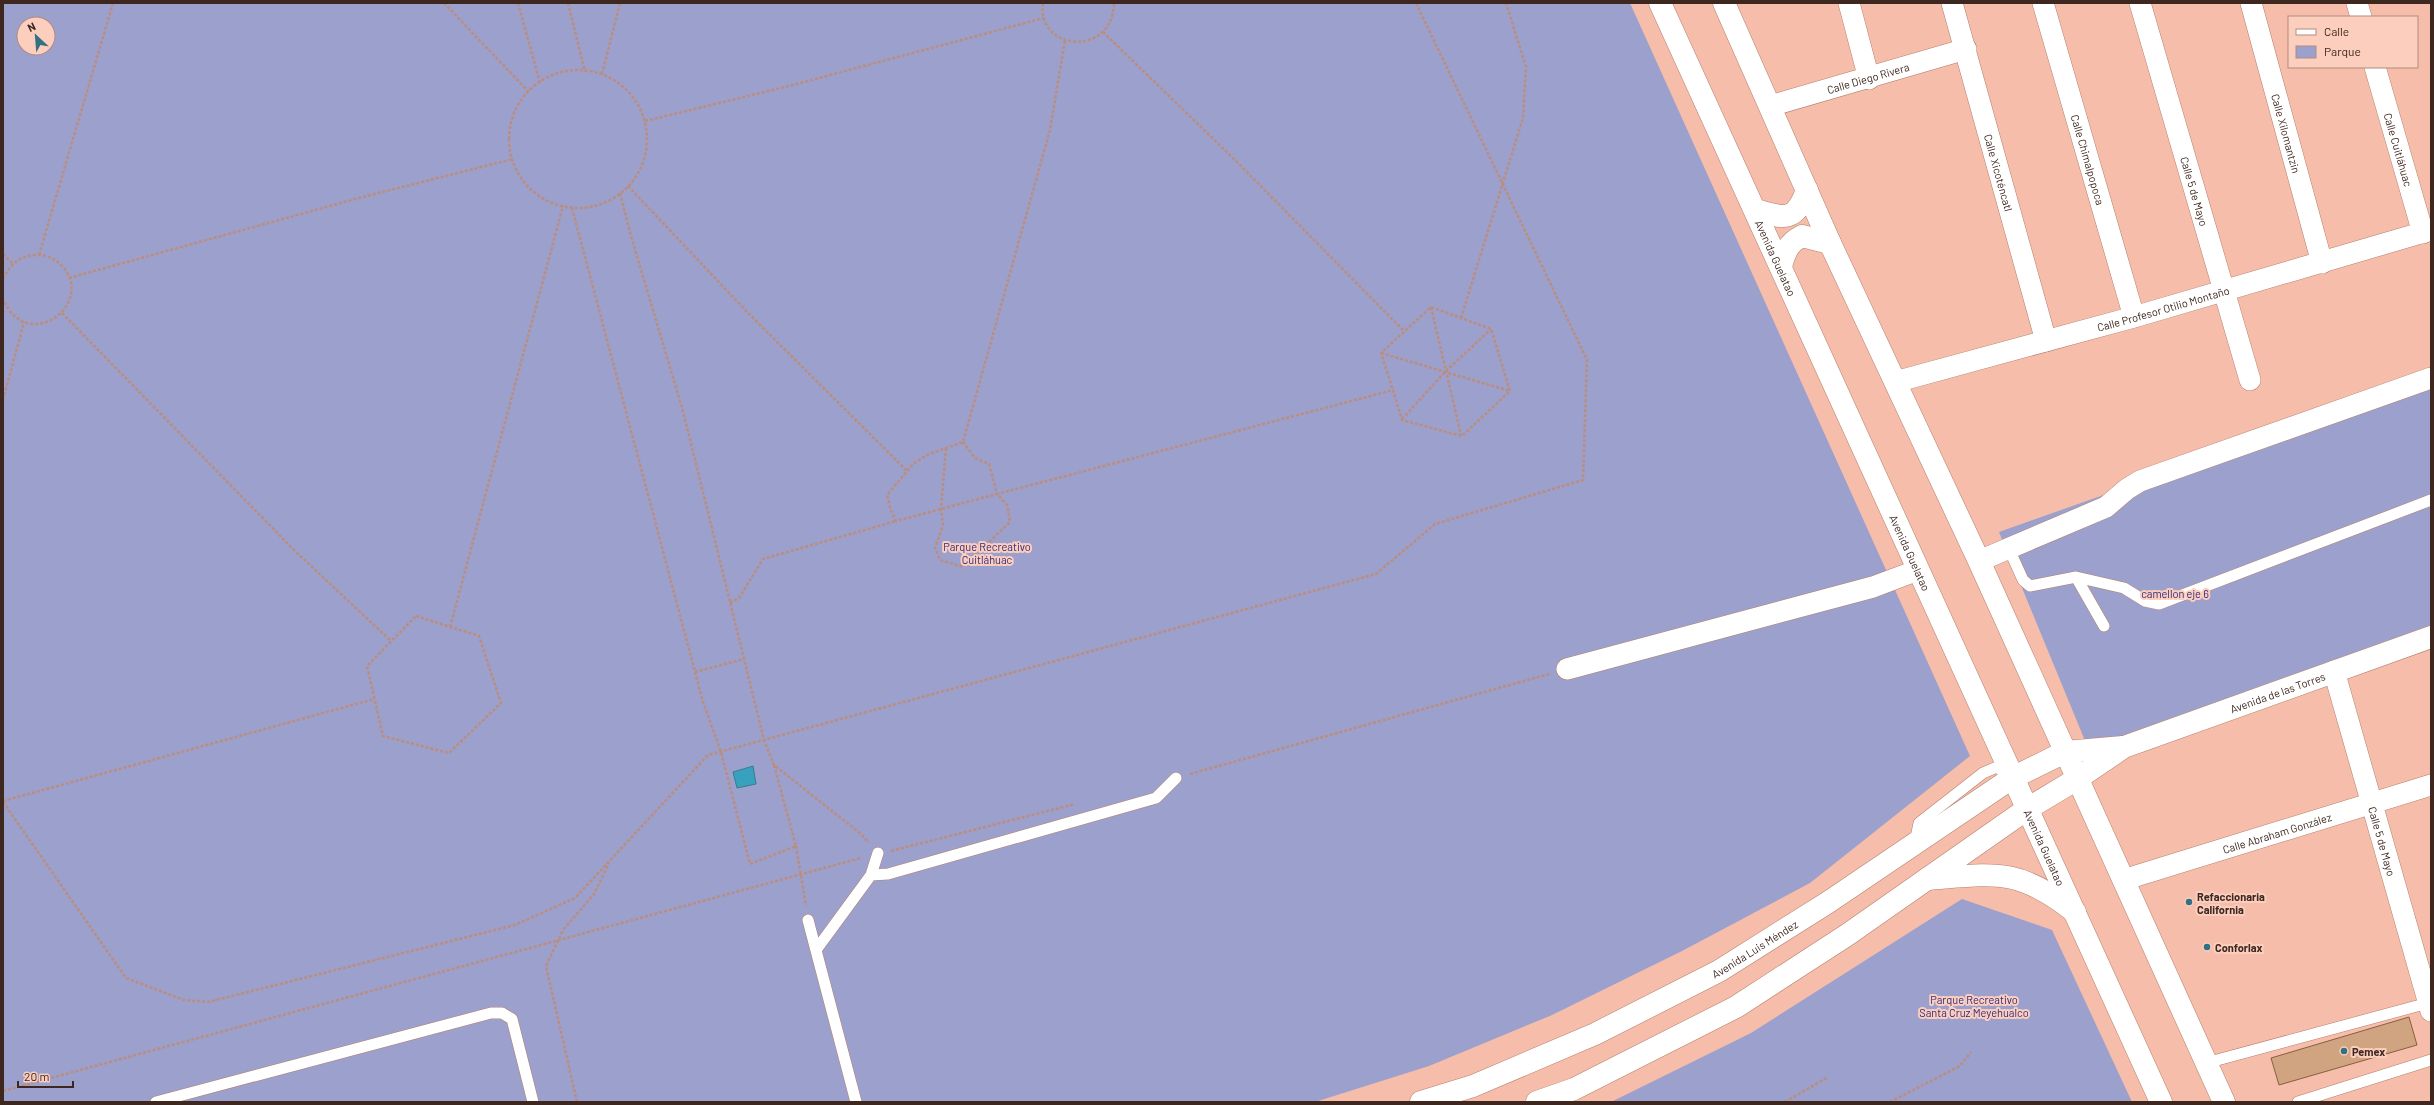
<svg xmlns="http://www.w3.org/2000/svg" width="2434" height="1105" viewBox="0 0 2434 1105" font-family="Barlow,sans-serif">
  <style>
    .green { fill: #9ca0cc; fill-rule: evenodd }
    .water { fill: #38a1be; stroke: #3a7c8e }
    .building { fill: #d0a480; stroke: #885f3e }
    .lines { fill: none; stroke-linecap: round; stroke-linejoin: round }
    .service-casing { stroke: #b4806d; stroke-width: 12 }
    .minor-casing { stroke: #b4806d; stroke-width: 22 }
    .secondary-casing { stroke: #b4806d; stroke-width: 23 }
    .primary-casing { stroke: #b4806d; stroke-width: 23 }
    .path { stroke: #bb8d7e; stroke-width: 2.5; stroke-dasharray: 3 2; stroke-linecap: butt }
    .service { stroke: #fff; stroke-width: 11 }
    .minor { stroke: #fff; stroke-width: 21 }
    .secondary { stroke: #fff; stroke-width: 22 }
    .primary { stroke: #fff; stroke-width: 22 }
    .poi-dot { fill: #307184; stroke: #fccebe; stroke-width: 1.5 }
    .labels { text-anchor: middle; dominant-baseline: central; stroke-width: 4; stroke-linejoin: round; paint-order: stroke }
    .street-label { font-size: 11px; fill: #3d271f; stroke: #fccebe }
    .park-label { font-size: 11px; fill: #2f297a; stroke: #fccebe }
    .poi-label { font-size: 11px; font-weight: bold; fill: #3d271f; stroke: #fccebe; text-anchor: start }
  </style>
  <rect width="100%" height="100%" fill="#f6bdaa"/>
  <!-- green -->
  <path class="green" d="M3,3H1630L1970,756L1810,883L1682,951L1552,1015L1429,1066L1315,1102H3ZM24,24H48V48H24Z
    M2431,379V625L2088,748L1999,532Z
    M1962,899L2052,930L2132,1102H1611L1751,1033Z"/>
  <!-- water -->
  <path class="water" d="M753,766L756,784L737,788L733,772Z"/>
  <!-- building -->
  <path class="building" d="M2409,1017L2417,1045L2279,1085L2271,1058Z"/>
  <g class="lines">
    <!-- service casing -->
    <g class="service-casing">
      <path id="service" d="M2009,549L2023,580L2030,586L2076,577L2104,626
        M2076,577L2124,588L2145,601L2159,604L2431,500
        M1915,843L1919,823L1983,773L1997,767L2008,775
        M871,875L888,874L1156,798L1176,778
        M808,920L856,1102
        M816,950L871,875L878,853
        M2206,1063L2428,1003
        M156,1102L491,1013H502L512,1019L533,1102
        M2298,1102L2431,1060"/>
    </g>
    <!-- minor casing -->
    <g class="minor-casing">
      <g id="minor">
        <path d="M1849,3L1869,79"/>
        <path id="s1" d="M1952,3L2046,341"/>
        <path id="s2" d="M2043,3L2134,317"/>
        <path id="s3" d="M2140,3L2250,380"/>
        <path id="s4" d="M2251,3L2322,263"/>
        <path d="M2357,3L2361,17"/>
        <path id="s5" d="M2375,67L2423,233"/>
        <path id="s6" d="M1770,106L1966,49"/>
        <path id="s7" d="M1895,382L2134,317L2431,230"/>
        <path d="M1979,561L2106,507L2127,489L2140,481L2431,378"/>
        <path d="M1567,669L1873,587L1918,570"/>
        <path id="s8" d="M2334,671L2431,1011"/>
        <path id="s9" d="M2123,880L2431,785"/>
      </g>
    </g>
    <!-- secondary casing -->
    <g class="secondary-casing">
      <g id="secondary">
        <path id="s10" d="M1660,3L2161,1102"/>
        <path d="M1724,3L1830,243L1979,561L2224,1102"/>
        <path d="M1756,210C1785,219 1795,222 1807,190"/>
        <path d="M1781,266C1785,252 1788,243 1802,236L1830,243"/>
      </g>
    </g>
    <!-- primary casing -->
    <g class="primary-casing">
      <g id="primary">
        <path d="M1927,879C1995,874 2018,867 2075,912"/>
        <path id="s11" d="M1421,1102L1473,1086L1595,1034L1719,971L1827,903L2012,778L2065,752L2123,747"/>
        <path id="s12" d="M1537,1102L1574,1089L1736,1007L1847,935L2027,809L2077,779L2124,747L2431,637"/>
      </g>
    </g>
    <!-- path -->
    <path class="path" d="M444,3L529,92
      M518,3L540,83
      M568,3L585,72
      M1043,3C1036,51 1113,58 1114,3
      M1103,32L1234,159L1403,330
      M509 139a69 69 0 1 1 138 0a69 69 0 1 1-138 0Z
      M602,74L620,3
      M645,121L789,86L1044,18
      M628,186L748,313L907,471
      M620,193L631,236L683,411L764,740L774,765L861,834L869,843
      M572,208L703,702L721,752L750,864L796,846L774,765
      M3,254L13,264
      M39,255L113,3
      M69,278L359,198L513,159
      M3,279C10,265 19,256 35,255C46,254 55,259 62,266C97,303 27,356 3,299
      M1431,307L1461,435
      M62,313L295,551L391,641
      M1461,318L1523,118L1526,67L1506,3
      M1381,353L1510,391
      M3,400L24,322
      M1402,419L1445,372L1491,329
      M963,442L975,458L989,464L997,494L896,521L891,511L887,495L914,463L929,454L963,442L1050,130L1065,40
      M946,448L941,509L943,525L935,548L940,560L963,567L1010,522L1007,505L997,494L1393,390L1402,420L1462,436L1510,391L1491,329L1431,307L1381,353L1393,390
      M730,603L739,598L763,559L896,521
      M416,616L479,636L501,703L449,753L383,736L367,666Z
      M450,627L563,206
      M695,672L744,659
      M1190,774L1549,674
      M3,801L374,699
      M3,802L126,978L184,1000L208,1002L515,925L575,898L708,755L1376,574L1435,524L1583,480L1587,360L1416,3
      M796,846L806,906
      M891,851L1075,804
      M3,1091L861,858
      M577,1102L546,966L563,930L594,894L609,863
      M1785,1102L1828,1077
      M1890,1102L1960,1066L1971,1052"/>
    <!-- service -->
    <use href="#service" class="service"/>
    <!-- minor -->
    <use href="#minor" class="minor"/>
    <!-- secondary -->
    <use href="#secondary" class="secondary"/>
    <!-- primary -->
    <use href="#primary" class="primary"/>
  </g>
  <!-- markers -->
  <g class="poi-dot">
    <circle cx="2189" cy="902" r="4"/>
    <circle cx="2207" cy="947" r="4"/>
    <circle cx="2344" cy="1051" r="4"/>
  </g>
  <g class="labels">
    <!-- street labels -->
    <g class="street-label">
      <text stroke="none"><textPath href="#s6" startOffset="102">Calle Diego Rivera</textPath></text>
      <text stroke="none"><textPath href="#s4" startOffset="135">Calle Xilomantzin</textPath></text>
      <text stroke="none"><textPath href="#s5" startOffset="86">Calle Cuitláhuac</textPath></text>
      <text stroke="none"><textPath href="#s2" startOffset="163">Calle Chimalpopoca</textPath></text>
      <text stroke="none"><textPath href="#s1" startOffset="176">Calle Xicoténcatl</textPath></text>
      <text stroke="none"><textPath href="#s3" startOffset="196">Calle 5 de Mayo</textPath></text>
      <text stroke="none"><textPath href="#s10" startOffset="280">Avenida Guelatao</textPath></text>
      <text stroke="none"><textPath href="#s7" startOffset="278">Calle Profesor Otilio Montaño</textPath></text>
      <text stroke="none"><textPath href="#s10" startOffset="604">Avenida Guelatao</textPath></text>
      <text stroke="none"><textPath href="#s12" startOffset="851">Avenida de las Torres</textPath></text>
      <text stroke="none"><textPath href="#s9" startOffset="161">Calle Abraham González</textPath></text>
      <text stroke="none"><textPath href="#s8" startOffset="177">Calle 5 de Mayo</textPath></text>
      <text stroke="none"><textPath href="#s10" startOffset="928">Avenida Guelatao</textPath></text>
      <text stroke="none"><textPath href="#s11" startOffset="368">Avenida Luis Méndez</textPath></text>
    </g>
    <!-- park labels -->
    <g class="park-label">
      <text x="987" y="546">Parque Recreativo<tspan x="987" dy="13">Cuitláhuac</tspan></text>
      <text x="2175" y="593">camellon eje 6</text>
      <text x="1974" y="999">Parque Recreativo<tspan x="1974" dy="13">Santa Cruz Meyehualco</tspan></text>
    </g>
    <!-- poi labels -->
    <g class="poi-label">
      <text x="2197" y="896">Refaccionaria<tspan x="2197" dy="13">California</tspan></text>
      <text x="2215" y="947">Conforlax</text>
      <text x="2352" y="1051">Pemex</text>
    </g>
  </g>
  <!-- border -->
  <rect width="2434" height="1105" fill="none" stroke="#3d271f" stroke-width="8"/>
  <!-- legend -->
  <rect x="2288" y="16" width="130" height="52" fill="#fccebe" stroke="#b08b7e"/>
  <rect x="2296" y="29" width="20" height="6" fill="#ffffff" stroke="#b08b7e"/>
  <text x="2324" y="36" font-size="12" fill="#3d271f">Calle</text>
  <rect x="2296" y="46" width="20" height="12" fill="#9ca0cc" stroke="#b08b7e"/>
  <text x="2324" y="56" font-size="12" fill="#3d271f">Parque</text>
  <!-- north arrow -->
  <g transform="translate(36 36) rotate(334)"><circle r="19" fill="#fccebe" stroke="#b08b7e"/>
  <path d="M0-3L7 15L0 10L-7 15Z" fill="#307184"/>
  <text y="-6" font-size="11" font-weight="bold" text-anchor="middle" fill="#3d271f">N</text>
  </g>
  <!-- scale -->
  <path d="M18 1081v6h55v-6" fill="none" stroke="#3d271f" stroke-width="2"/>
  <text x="24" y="1081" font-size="12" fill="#3d271f" stroke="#fccebe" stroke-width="3" paint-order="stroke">20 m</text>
</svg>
